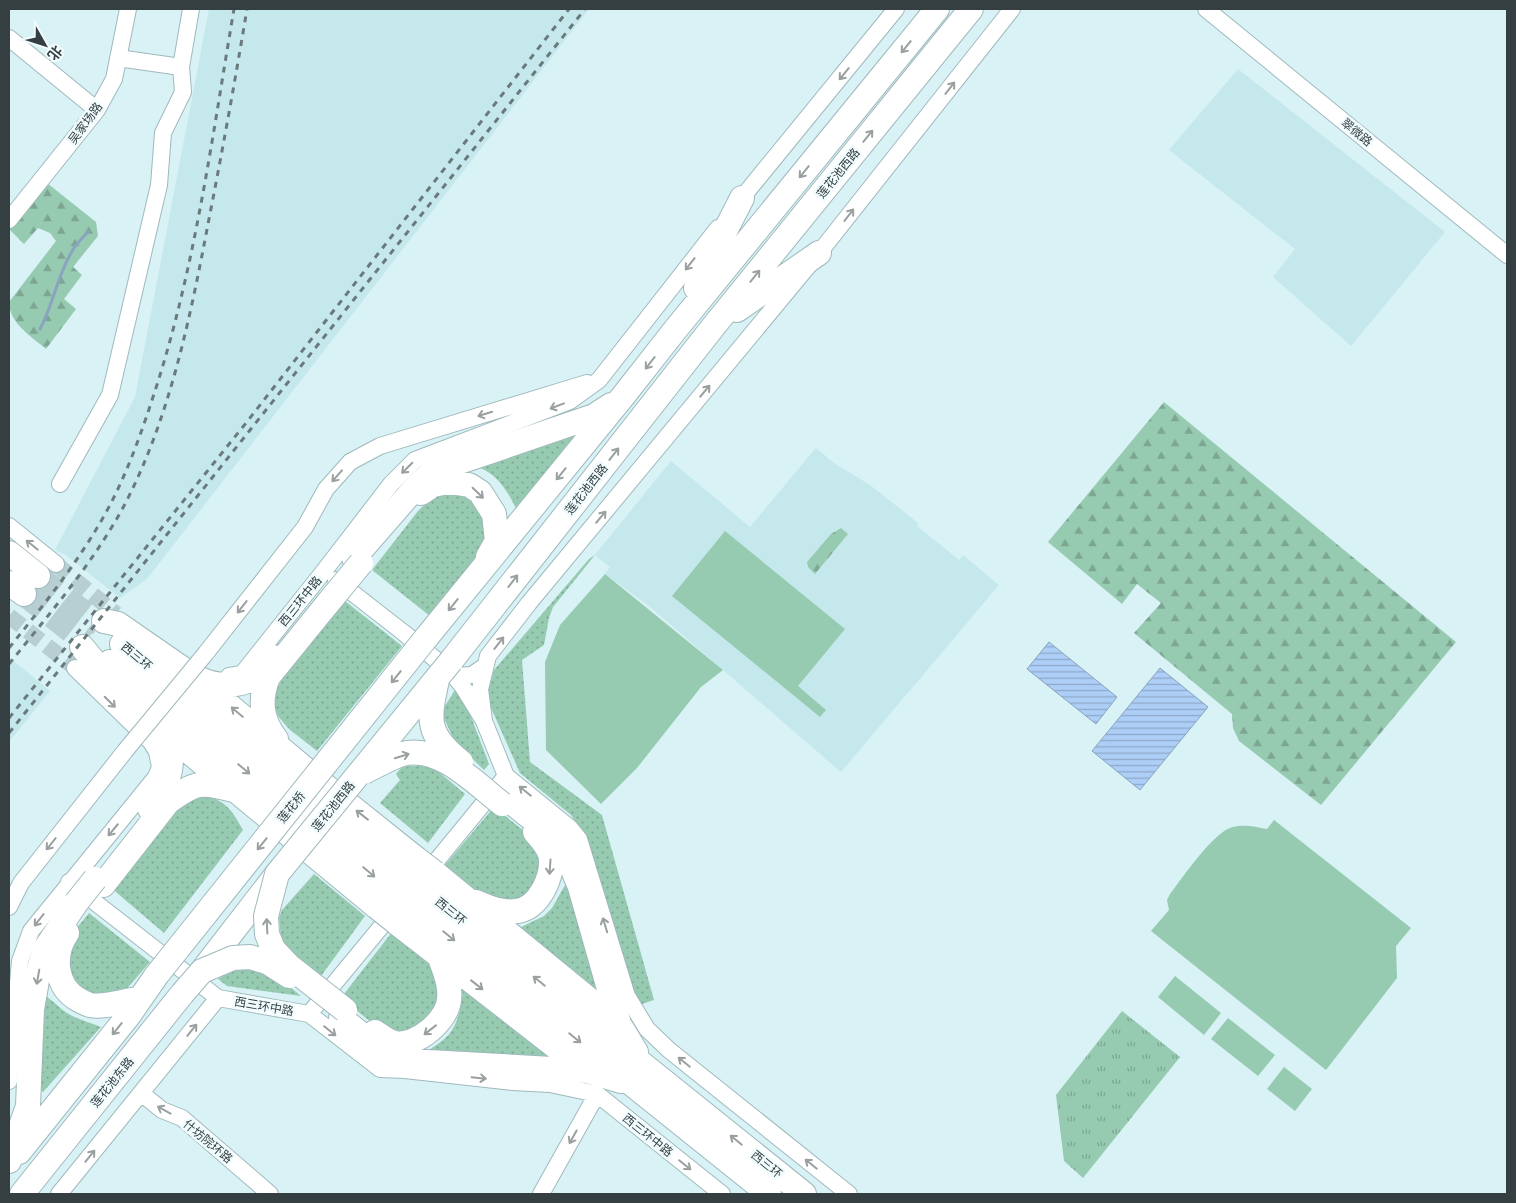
<svg xmlns="http://www.w3.org/2000/svg" width="1516" height="1203" viewBox="0 0 1516 1203" font-family="'Golos Text','Noto Sans SC',sans-serif">
  <style>
    .built { fill: #c4e8ec }
    .grass { fill: url(#grass-tufts) }
    .forest { fill: url(#forest-firs) }
    .park { fill: #97cbb1 }
    .garden { fill: url(#garden-dots) }
    .water { fill: url(#water-rules); stroke: #89a3c0 }
    .lines { fill: none; stroke-linecap: round; stroke-linejoin: round }
    .stream { stroke: #89a3c0; stroke-width: 3 }
    .minor-tunnel { stroke: #b7ced2; stroke-width: 16; stroke-dasharray: 16 8; stroke-linecap: butt }
    .highway-tunnel { stroke: #b7ced2; stroke-width: 24; stroke-dasharray: 24 12; stroke-linecap: butt }
    .minor-casing { stroke: #9fb9bd; stroke-width: 18 }
    .highway-casing { stroke: #9fb9bd; stroke-width: 26 }
    .minor { stroke: #fff; stroke-width: 16 }
    .highway { stroke: #fff; stroke-width: 24 }
    .rail { stroke: #6a7a7c; stroke-width: 3; stroke-dasharray: 6 6; stroke-linecap: butt }
    .minor-bridge-casing { stroke: #9fb9bd; stroke-width: 18; stroke-linecap: butt }
    .highway-bridge-casing { stroke: #9fb9bd; stroke-width: 26; stroke-linecap: butt }
    .minor-bridge { stroke: #fff; stroke-width: 16 }
    .highway-bridge { stroke: #fff; stroke-width: 24 }
    .oneway { stroke: #9a9fa0 }
    .labels { text-anchor: middle; dominant-baseline: central; stroke-width: 5; stroke-linejoin: round; paint-order: stroke }
    .street-label { font-size: 12px; fill: #353f41; stroke: #f1fcfe }
  </style>
  <defs>
    <pattern id="grass-tufts" width="24" height="20" patternUnits="userSpaceOnUse" patternTransform="scale(1.25)"><rect width="24" height="20" fill="#97cbb1"/><path d="M3 7l-1-3M5 7V3M7 7l1-3M15 17l-1-3M17 17v-4M19 17l1-3" fill="none" stroke="#7ca692"/></pattern>
    <pattern id="forest-firs" width="22" height="20" patternUnits="userSpaceOnUse" patternTransform="scale(1.25)"><rect width="22" height="20" fill="#97cbb1"/><path d="M5 1l3.5 6h-7zM16 11l3.5 6h-7z" fill="#7ca692"/></pattern>
    <pattern id="garden-dots" width="8" height="8" patternUnits="userSpaceOnUse" patternTransform="scale(1.25)"><rect width="8" height="8" fill="#97cbb1"/><path d="M2 2h.1M6 6h.1" fill="none" stroke="#7ca692" stroke-width="1.8" stroke-linecap="round"/></pattern>
    <pattern id="water-rules" width="6" height="5" patternUnits="userSpaceOnUse" patternTransform="scale(1.25)"><rect width="6" height="5" fill="#adcef6"/><path d="M0 2.5h6" fill="none" stroke="#8ea9c9"/></pattern>
  </defs>
  <rect width="100%" height="100%" fill="#d8f2f6"/>
  <!-- built -->
  <path class="built" d="M209,9H589L147,579L120,598L66,555L55,550L135,397Z
    M1238,69L1445,232L1351,346L1273,277L1295,249L1169,150Z
    M816,448L834,463L870,485L918,523L917,526L959,560L963,555L999,585L841,772L649,606L605,574L610,567L595,555L671,461L750,527Z
    M9,657L50,691L9,742Z"/>
  <!-- grass -->
  <path class="grass" d="M1122,1011L1180,1057L1083,1178L1064,1161L1056,1095Z"/>
  <!-- forest -->
  <path class="forest" d="M42,179L96,222L98,236L73,267L82,275L64,299L76,309L46,349C31,336 9,323 9,302L56,241L50,233L38,228L24,244L9,229V221Z
    M1164,402L1456,642L1321,805L1239,741L1233,728L1232,714L1134,633L1161,603L1137,584L1122,604L1048,542Z
    M841,528L848,534L815,574L808,567L807,562L831,534Z"/>
  <!-- park -->
  <path class="park" d="M725,531L845,629L798,686L826,710L820,717L672,596Z
    M605,574L723,670L701,687L637,768L601,804L546,750L545,662L560,625Z
    M1274,820L1411,928L1396,946L1397,978L1326,1070L1151,931L1169,910L1167,900L1170,894C1183,877 1214,831 1233,827C1244,824 1256,827 1267,829Z
    M1175,976L1221,1013L1204,1035L1158,997Z
    M1228,1018L1275,1055L1258,1076L1211,1039Z
    M1284,1067L1312,1089L1295,1111L1267,1089Z"/>
  <!-- garden -->
  <path class="garden" d="M571,430L581,433L518,513C512,499 502,481 488,472C482,468 473,466 466,464Z
    M454,492L482,501L490,540L430,616L372,570L418,511L432,497Z
    M595,555L553,607L549,618L544,645L522,660L530,762L602,815L654,1000L642,1004L635,998L585,836L571,815L520,773L488,701L489,688L494,670L589,559Z
    M345,601L402,646L317,751L289,729L278,716L274,704L276,691L284,675Z
    M457,687L470,714L489,764L484,770L455,742L441,712Z
    M410,766H428L440,773L465,794L428,843L380,803L400,780L396,774L402,767Z
    M196,795C223,797 231,808 243,830L164,933L110,887L178,802Z
    M494,807L539,843L542,877L525,902L486,900L445,865Z
    M314,874L365,916L321,976L288,950L281,938L279,918L282,910Z
    M568,880L604,999L517,929L544,916L552,908Z
    M89,913L150,962L123,993L87,995L73,987L63,954L75,930Z
    M392,932L431,963L441,994L435,1013L417,1032L387,1035L341,998Z
    M237,967L267,968L301,996L227,986L218,979Z
    M462,986L557,1060L426,1052C447,1038 453,1035 460,1010C462,1001 463,995 462,986Z
    M45,996C54,1001 59,1008 67,1013C78,1020 90,1022 101,1027L43,1092L36,1085Z"/>
  <!-- water -->
  <path class="water" d="M1049,642L1117,697L1096,724L1027,669Z
    M1160,668L1208,707L1140,790L1092,751Z"/>
  <g class="lines">
    <!-- stream -->
    <path class="stream" d="M40,329C53,305 57,277 71,253C75,245 82,238 88,232"/>
    <!-- minor-tunnel -->
    <path class="minor-tunnel" d="M56,564L116,614
      M9,616L75,668"/>
    <!-- highway-tunnel -->
    <path class="highway-tunnel" d="M38,576L100,625
      M24,594L85,642"/>
    <!-- minor casing -->
    <g class="minor-casing">
      <path id="minor" d="M1206,9L1507,255
        M9,38L97,110
        M118,58L181,67
        M736,205L896,9
        M9,220L97,110L114,79L128,9
        M60,484L110,395L159,185L163,133L183,92L181,67L191,9
        M9,526L56,564
        M336,580L404,633L453,674
        M206,653L305,527L326,489L350,462L380,446L587,383
        M485,666L472,675L454,676L463,687L484,721L506,776L570,828L579,839L627,996L647,1029L669,1050L849,1194
        M229,676L242,674L324,571L391,484L415,460L570,401L599,380L718,228
        M484,721L480,689L488,656L529,603L819,253L1012,9
        M424,876L506,776
        M69,882L218,998L309,1014L380,1069L405,1070L513,1082L550,1084L597,1094L722,1194
        M9,907L21,883L125,751
        M309,1014L395,910
        M9,1081L20,961L31,931L156,777L160,767L157,752L151,742L75,668
        M141,1093L162,1110L182,1118L270,1194
        M59,1194L218,998
        M541,1194L597,1094"/>
    </g>
    <!-- highway casing -->
    <g class="highway-casing">
      <path id="highway" d="M696,288L742,198
        M737,310L819,253
        M421,493L433,485L449,482L469,485L480,492L494,514L497,541L488,557
        M9,553L38,576
        M354,558L414,489L433,471L594,416L611,405
        M9,583L24,594
        M104,621L118,624L196,678L329,789L414,857
        M426,638L624,395L675,330L937,9
        M122,644L219,725L403,871
        M82,647L111,682L159,727L377,907
        M451,661L713,327L971,9
        M110,662L206,738L388,888
        M200,679C218,688 245,687 260,673C265,668 269,662 273,657
        M276,739C261,720 259,700 268,677L328,603
        M505,797L551,834L565,851L580,887L619,1024L636,1052
        M150,809C170,782 180,760 160,728
        M435,873L619,1024
        M103,885L168,802C195,782 201,781 233,790
        M423,888L804,1194
        M476,902C490,908 502,913 517,911C539,908 552,878 551,859C550,848 542,840 535,832
        M410,906L769,1194
        M397,923L587,1071
        M67,933C52,955 55,987 79,1000C83,1002 86,1004 90,1005C106,1008 124,1000 140,999
        M202,971L277,874
        M341,1018L377,1047L396,1058L428,1062L587,1071L621,1081
        M375,1032C381,1036 388,1042 395,1043C416,1047 447,1021 449,1000C451,984 444,970 439,955
        M19,1152L129,1015L156,976
        M9,1161L28,1106L32,1009L39,969L45,949L76,903
        M22,1194L182,994"/>
    </g>
    <!-- minor -->
    <use href="#minor" class="minor"/>
    <!-- highway -->
    <use href="#highway" class="highway"/>
    <!-- rail -->
    <path class="rail" d="M9,648C46,602 84,555 111,503C129,468 142,431 154,394C195,269 212,138 234,9
      M9,664C50,613 95,561 126,502C170,416 190,319 208,224C222,153 235,81 247,9
      M9,718L246,423L569,9
      M9,733L585,9"/>
    <!-- minor-bridge casing -->
    <g class="minor-bridge-casing">
      <path id="minor-bridge" d="M125,751L206,653"/>
    </g>
    <!-- highway-bridge casing -->
    <g class="highway-bridge-casing">
      <path id="highway-bridge" d="M328,603L361,563
        M437,680C428,721 426,734 461,762
        M364,772C376,766 390,758 402,754C439,744 475,783 502,804
        M414,857L435,873
        M403,871L423,888
        M388,888L410,906
        M76,903L95,879
        M377,907L397,923
        M156,976L426,638
        M182,994L202,971L233,958L250,957L267,962L289,976
        M345,1010L289,966L273,949L267,934L266,916L277,874L451,661"/>
    </g>
    <!-- minor-bridge -->
    <use href="#minor-bridge" class="minor-bridge"/>
    <!-- highway-bridge -->
    <use href="#highway-bridge" class="highway-bridge"/>
  </g>
  <!-- one-way arrows -->
  <defs><path id="oneway-shaft" d="M-6 0H5M1.5-3L5.5 0L1.5 3" fill="none" stroke-width="1.6" stroke-linecap="round" stroke-linejoin="round" transform="scale(1.25)"/></defs>
  <g class="oneway">
    <use href="#oneway-shaft" transform="translate(906 47) rotate(129)"/>
    <use href="#oneway-shaft" transform="translate(844 74) rotate(129)"/>
    <use href="#oneway-shaft" transform="translate(950 88) rotate(-52)"/>
    <use href="#oneway-shaft" transform="translate(868 136) rotate(-51)"/>
    <use href="#oneway-shaft" transform="translate(804 172) rotate(129)"/>
    <use href="#oneway-shaft" transform="translate(849 215) rotate(-52)"/>
    <use href="#oneway-shaft" transform="translate(690 264) rotate(128)"/>
    <use href="#oneway-shaft" transform="translate(755 276) rotate(-51)"/>
    <use href="#oneway-shaft" transform="translate(650 363) rotate(128)"/>
    <use href="#oneway-shaft" transform="translate(705 391) rotate(-50)"/>
    <use href="#oneway-shaft" transform="translate(557 406) rotate(159)"/>
    <use href="#oneway-shaft" transform="translate(485 414) rotate(163)"/>
    <use href="#oneway-shaft" transform="translate(614 454) rotate(-52)"/>
    <use href="#oneway-shaft" transform="translate(407 468) rotate(135)"/>
    <use href="#oneway-shaft" transform="translate(561 474) rotate(129)"/>
    <use href="#oneway-shaft" transform="translate(337 476) rotate(131)"/>
    <use href="#oneway-shaft" transform="translate(478 493) rotate(44)"/>
    <use href="#oneway-shaft" transform="translate(601 517) rotate(-50)"/>
    <use href="#oneway-shaft" transform="translate(32 545) rotate(-141)"/>
    <use href="#oneway-shaft" transform="translate(513 581) rotate(-52)"/>
    <use href="#oneway-shaft" transform="translate(453 605) rotate(129)"/>
    <use href="#oneway-shaft" transform="translate(242 607) rotate(128)"/>
    <use href="#oneway-shaft" transform="translate(499 643) rotate(-52)"/>
    <use href="#oneway-shaft" transform="translate(396 677) rotate(129)"/>
    <use href="#oneway-shaft" transform="translate(110 702) rotate(45)"/>
    <use href="#oneway-shaft" transform="translate(237 712) rotate(-140)"/>
    <use href="#oneway-shaft" transform="translate(402 756) rotate(-17)"/>
    <use href="#oneway-shaft" transform="translate(244 769) rotate(40)"/>
    <use href="#oneway-shaft" transform="translate(525 791) rotate(-141)"/>
    <use href="#oneway-shaft" transform="translate(362 815) rotate(-142)"/>
    <use href="#oneway-shaft" transform="translate(113 830) rotate(130)"/>
    <use href="#oneway-shaft" transform="translate(51 844) rotate(129)"/>
    <use href="#oneway-shaft" transform="translate(262 844) rotate(129)"/>
    <use href="#oneway-shaft" transform="translate(550 867) rotate(94)"/>
    <use href="#oneway-shaft" transform="translate(369 872) rotate(40)"/>
    <use href="#oneway-shaft" transform="translate(39 920) rotate(128)"/>
    <use href="#oneway-shaft" transform="translate(605 925) rotate(-107)"/>
    <use href="#oneway-shaft" transform="translate(267 926) rotate(-93)"/>
    <use href="#oneway-shaft" transform="translate(449 936) rotate(39)"/>
    <use href="#oneway-shaft" transform="translate(38 977) rotate(100)"/>
    <use href="#oneway-shaft" transform="translate(539 981) rotate(-141)"/>
    <use href="#oneway-shaft" transform="translate(477 985) rotate(38)"/>
    <use href="#oneway-shaft" transform="translate(117 1029) rotate(129)"/>
    <use href="#oneway-shaft" transform="translate(192 1030) rotate(-51)"/>
    <use href="#oneway-shaft" transform="translate(430 1030) rotate(142)"/>
    <use href="#oneway-shaft" transform="translate(330 1031) rotate(39)"/>
    <use href="#oneway-shaft" transform="translate(575 1038) rotate(39)"/>
    <use href="#oneway-shaft" transform="translate(684 1062) rotate(-141)"/>
    <use href="#oneway-shaft" transform="translate(479 1078) rotate(6)"/>
    <use href="#oneway-shaft" transform="translate(164 1110) rotate(-151)"/>
    <use href="#oneway-shaft" transform="translate(573 1137) rotate(119)"/>
    <use href="#oneway-shaft" transform="translate(736 1140) rotate(-141)"/>
    <use href="#oneway-shaft" transform="translate(90 1156) rotate(-51)"/>
    <use href="#oneway-shaft" transform="translate(811 1164) rotate(-141)"/>
    <use href="#oneway-shaft" transform="translate(685 1165) rotate(39)"/>
  </g>
  <g class="labels">
    <!-- street labels -->
    <g class="street-label">
      <text transform="translate(85 123) rotate(-54)">吴家场路</text>
      <text transform="translate(1357 132) rotate(39)">翠微路</text>
      <text transform="translate(838 173) rotate(-51)">莲花池西路</text>
      <text transform="translate(586 489) rotate(-52)">莲花池西路</text>
      <text transform="translate(300 601) rotate(-51)">西三环中路</text>
      <text transform="translate(137 656) rotate(40)">西三环</text>
      <text transform="translate(333 806) rotate(-51)">莲花池西路</text>
      <text transform="translate(291 807) rotate(-51)">莲花桥</text>
      <text transform="translate(451 911) rotate(39)">西三环</text>
      <text transform="translate(264 1006) rotate(10)">西三环中路</text>
      <text transform="translate(112 1082) rotate(-51)">莲花池东路</text>
      <text transform="translate(648 1135) rotate(39)">西三环中路</text>
      <text transform="translate(208 1141) rotate(40)">什坊院环路</text>
      <text transform="translate(767 1164) rotate(39)">西三环</text>
    </g>
  </g>
  <!-- border -->
  <rect width="1516" height="1203" fill="none" stroke="#353f41" stroke-width="20"/>
  <!-- north arrow -->
  <g transform="translate(45 45) rotate(129)" stroke="#f1fcfe" stroke-width="4" paint-order="stroke">
  <path d="M0-4L9 19L0 12L-9 19Z" fill="#353f41"/>
  <text y="-8" font-size="14" font-weight="bold" text-anchor="middle" fill="#353f41">北</text>
  </g>
</svg>
